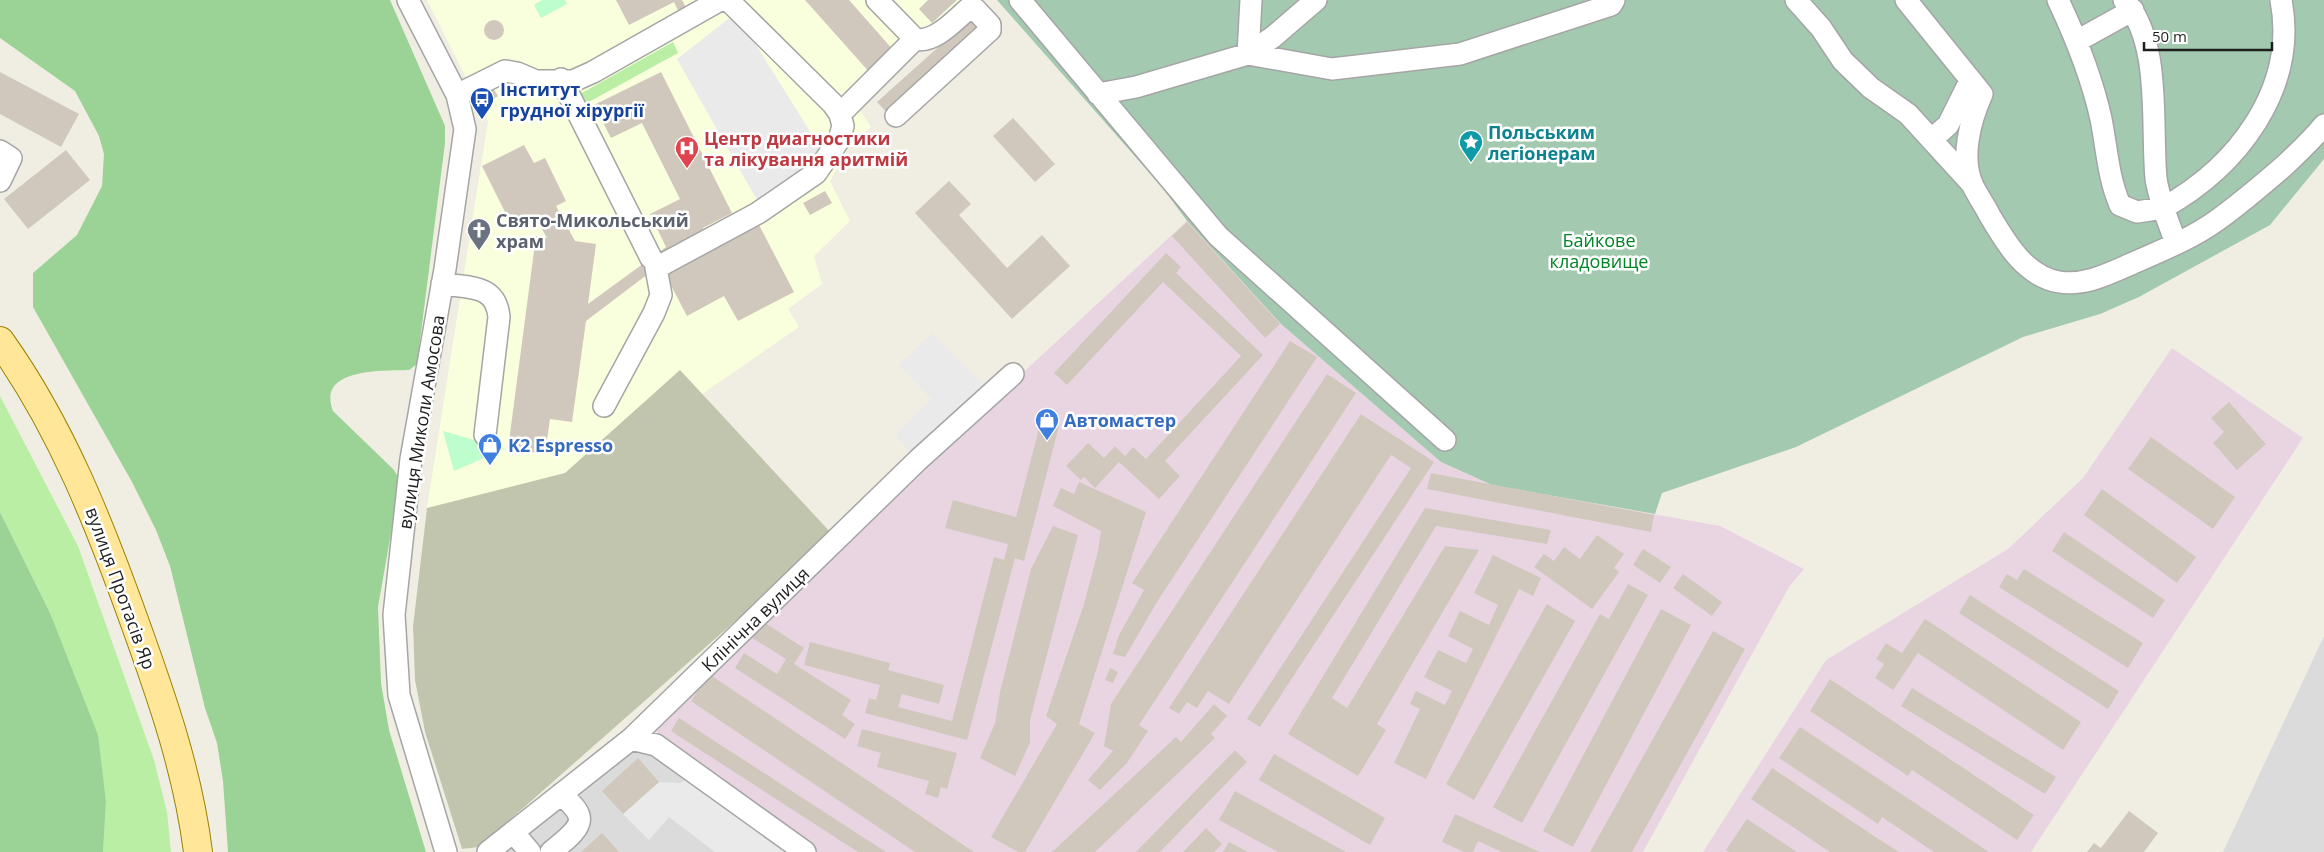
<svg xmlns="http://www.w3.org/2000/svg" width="2324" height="852" viewBox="0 0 2324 852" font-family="'Open Sans',sans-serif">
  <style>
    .residential { fill: #dcdbdb }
    .industrial { fill: #e9d5e2 }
    .education { fill: #f9ffdd }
    .construction { fill: #c1c5ae }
    .grass { fill: #bbeea5 }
    .forest { fill: #9bd295 }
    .cemetery { fill: #a3cab0 }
    .park { fill: #bdfdce }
    .parking { fill: #eaeaea }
    .building { fill: #d0c8bc }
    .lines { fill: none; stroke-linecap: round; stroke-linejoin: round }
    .minor-casing { stroke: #a5a5a5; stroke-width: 24 }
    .major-casing { stroke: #988200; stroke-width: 30 }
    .minor { stroke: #fff; stroke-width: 21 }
    .major { stroke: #ffe699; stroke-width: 28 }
    .labels { text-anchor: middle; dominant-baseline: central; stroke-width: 5; stroke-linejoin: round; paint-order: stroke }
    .transit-label { font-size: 18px; font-weight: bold; fill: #164399; stroke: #fff; text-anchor: start }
    .culture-label { font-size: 18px; font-weight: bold; fill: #0d838f; stroke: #fff; text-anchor: start }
    .health-label { font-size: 18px; font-weight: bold; fill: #be3a42; stroke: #fff; text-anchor: start }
    .worship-label { font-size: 18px; font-weight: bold; fill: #5b616d; stroke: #fff; text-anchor: start }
    .park-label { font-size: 18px; fill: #038526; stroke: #fff }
    .shop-label { font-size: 18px; font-weight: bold; fill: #366cbe; stroke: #fff; text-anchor: start }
    .street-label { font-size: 18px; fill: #1e1e1e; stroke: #fff }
  </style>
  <rect width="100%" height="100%" fill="#f0eee3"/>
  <!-- residential -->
  <path class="residential" d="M2324,636V852H2223Z
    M647,745L796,852H493L621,752Z"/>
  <!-- industrial -->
  <path class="industrial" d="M1187,221L1281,324L1441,462L1492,485L1720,526L1804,569L1789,587L1643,852H806L645,722Z
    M2172,348L2303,438L2031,852H1703L1826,660L2008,549L2083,478Z"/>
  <!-- education -->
  <path class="education" d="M427,0H962L855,102L871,127L850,145L830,181L850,221L814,256L822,284L788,309L799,327L702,394L833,535L479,847L462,849L425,732L415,680L413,626L427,508L488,121Z"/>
  <!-- construction -->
  <path class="construction" d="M680,370L833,535L479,847L462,849L425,732L415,680L413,626L427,508L565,473Z"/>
  <!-- grass -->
  <path class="grass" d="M673,42L678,53L576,109L571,99Z
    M0,396L78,546L154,760L167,812L171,852H103L106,802L50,613L0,512Z"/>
  <!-- forest -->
  <path class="forest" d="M0,0H390L445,126V143L417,364L409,370C385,371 316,367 333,411L394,470L398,477V493L378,607L381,683L389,730L426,852H228L223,781L217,743L205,708L170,566L156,530L132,482L33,307V273L77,235L102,186L104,154L99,136L75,91L0,38Z
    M0,512L50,613L98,735L106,802L103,852H0Z"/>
  <!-- cemetery -->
  <path class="cemetery" d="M997,0H2324V159L2270,225L2139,297L2100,314L2023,337L1796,447L1662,493L1655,514L1492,485L1441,462L1281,324L1187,221L1162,187Z"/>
  <!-- park -->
  <path class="park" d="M542,0H565L567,4L541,18L534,5Z
    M443,431L505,449L454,471Z"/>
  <!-- parking -->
  <path class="parking" d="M736,13L828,160L757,200L677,59Z
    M932,333L992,393L918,460L895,435L931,399L899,365Z
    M695,774L789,852H715L669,817L649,840L623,814L659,782L680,783Z"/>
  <!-- building -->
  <path class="building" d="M616,0H682L689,13L681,17L674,2L629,25Z
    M805,0H849L895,52L871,74Z
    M928,0H957L932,23L919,9Z
    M973,16L985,29L889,115L877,102Z
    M484 30a10 10 0 1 1 20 0a10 10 0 1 1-20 0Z
    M0,72L79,114L61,147L0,114Z
    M661,72L732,213L703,228L707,238L673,255L586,321L572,422L550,419L545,454L508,449L536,236L547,238L535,217L513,228L482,166L524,145L534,163L545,158L566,201L556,206L575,241L596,244L588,304L666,247L650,214L680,199L642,123L611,138L594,105Z
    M493,88L498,96L489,102L484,93Z
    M1013,118L1055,164L1035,182L993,136Z
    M66,150L90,180L28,229L4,199Z
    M949,181L971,204L959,215L1007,268L1042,235L1070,266L1012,319L915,213Z
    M825,191L832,203L810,215L803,203Z
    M1187,222L1280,324L1265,338L1172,236Z
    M759,225L794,292L738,321L724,296L687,316L665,274Z
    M1166,253L1181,267L1176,273L1263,355L1165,461L1180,476L1159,499L1119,462L1095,488L1084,477L1081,480L1066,466L1088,443L1104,458L1115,446L1125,456L1133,447L1146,459L1241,356L1163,282L1067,385L1054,373Z
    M1290,341L1317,357L1157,602L1125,657L1113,654L1119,635L1144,590L1132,583Z
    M1327,374L1356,393L1139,725L1148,731L1127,763L1100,790L1088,780L1113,751L1104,746L1111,704Z
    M2229,402L2266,444L2237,470L2213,443L2224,432L2211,418Z
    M1361,414L1434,462L1260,727L1247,719L1411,468L1391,455L1229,704L1208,691L1197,708L1187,702L1179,714L1169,708Z
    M1041,421L1059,426L1024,561L1015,558L967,740L865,713L869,698L876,700L880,685L804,665L810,642L890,663L888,670L944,685L939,704L902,694L898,707L952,721L994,557L1004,560L1008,544L945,528L953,500L1016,517Z
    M2151,437L2235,497L2213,529L2128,469Z
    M1431,473L1654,515L1651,532L1427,489Z
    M1079,482L1146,512L1079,724L1095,733L1025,852H1018L991,837L1057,724L1046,716L1084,604L1098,551L1101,531L1053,506L1061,488L1074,494Z
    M2102,489L2196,557L2177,583L2084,515Z
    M1425,508L1551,530L1547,544L1436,526L1332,698L1347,708L1445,546L1479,550L1377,724L1386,730L1358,776L1288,734Z
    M1053,526L1078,535L1030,720V742L1015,776L980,758L995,723L1000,692L1031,569Z
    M2064,532L2165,600L2153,618L2052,551Z
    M1597,535L1624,554L1614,568L1619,572L1592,609L1534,567L1544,554L1554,561L1564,547L1580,559Z
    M1643,549L1671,567L1660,583L1633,565Z
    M1493,555L1541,578L1533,596L1519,589L1426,779L1394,763L1420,709L1410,704L1416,691L1445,705L1452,691L1424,677L1438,650L1466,663L1473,649L1448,636L1460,611L1489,625L1498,605L1474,593Z
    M2024,569L2143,643L2128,668L1999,587L2007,574L2017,580Z
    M1683,574L1722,602L1712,616L1673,588Z
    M1628,584L1648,595L1522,823L1493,807L1600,614L1609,619Z
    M1970,595L2119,691L2108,709L1959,613Z
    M1547,604L1575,621L1474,800L1446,784Z
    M1661,609L1691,625L1573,847L1543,831Z
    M1925,619L2081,722L2063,750L1918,653L1893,690L1875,678L1884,664L1876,659L1886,643L1902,653Z
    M762,621L804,648L794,664L851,700L842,715L855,724L845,739L735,668L744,653L777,674L786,659L751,637Z
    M1713,631L1745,649L1632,852H1590Z
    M1110,668L1118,672L1113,683L1105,680Z
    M709,674L974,852H915L691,701Z
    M1830,679L2034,815L2017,840L1912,770L1908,776L1810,711Z
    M1912,688L2056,777L2045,794L1901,706Z
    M1214,704L1227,716L1211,734L1215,738L1095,852H1052L1176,737L1181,742Z
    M679,718L886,852H858L671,731Z
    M1800,727L1903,795L1989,852H1934L1882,817L1878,824L1779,758Z
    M862,729L957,753L947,789L941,787L938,798L925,794L929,781L877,767L881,753L857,746Z
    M1235,750L1247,762L1160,852H1136Z
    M1274,754L1385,818L1370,845L1259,780Z
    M638,758L659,782L623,814L602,791Z
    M1772,768L1874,836L1899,852H1830L1751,799Z
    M1235,791L1346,852H1278L1219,820Z
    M2129,811L2158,833L2144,852H2087L2094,843L2101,848Z
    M1455,814L1540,852H1502L1478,841L1473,852H1464L1442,842Z
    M1747,819L1797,852H1729L1726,850Z
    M1206,828L1222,844L1214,852H1183Z
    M602,833L619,852H581Z
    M1229,842L1248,852H1223Z"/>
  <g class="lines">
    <!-- minor casing -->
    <g class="minor-casing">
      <path id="minor" d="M408,0L457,95L465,129L445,269L411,459L394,615L399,695L446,852
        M1020,0L1218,236L1445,440
        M1251,0L1248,54L1332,69L1460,54L1611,5L1614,0
        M1796,0L1821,28L1843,61L1871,88L1908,114L1971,183
        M1906,0L1982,94C1970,121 1960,158 1973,186C1978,196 1985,206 1990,216C2006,243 2025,276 2059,282C2085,286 2108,274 2131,264C2160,251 2191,239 2216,221C2240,204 2262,185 2284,166C2298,153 2312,140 2324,125
        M2058,0C2076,38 2092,78 2101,119C2107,149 2108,177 2120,205L2137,212L2163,208L2176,243
        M2124,0C2162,41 2151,126 2156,178C2157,188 2161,198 2163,208C2237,167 2298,89 2281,0
        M2077,41L2133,10
        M561,79L651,258
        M1098,94L1136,87L1248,54L1273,37L1316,0
        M457,95L505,71L517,73L536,81H573L593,72L720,0
        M840,114L915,39L877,0
        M896,116L990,30V25L975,9H968C955,20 934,44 915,39
        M1932,139L1948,125L1970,81
        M0,151L11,158L0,181
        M442,284C469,288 496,284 499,317L485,435
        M604,406L654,313L661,295L656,268L758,213L816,173L839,140L843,126L840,114L833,104L728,0
        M631,739L656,745L805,852
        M513,832L530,852
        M488,852L631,739L918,460L1013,374
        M551,852C560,844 583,829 579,816C577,808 567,800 561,794"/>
    </g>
    <!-- major casing -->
    <g class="major-casing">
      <path id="major" d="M0,341C62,428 99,523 135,623C162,698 188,772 198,852"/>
    </g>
    <!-- minor -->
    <use href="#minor" class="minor"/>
    <!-- major -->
    <use href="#major" class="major"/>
  </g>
  <!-- icons -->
  <defs>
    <g id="bus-pin" transform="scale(1.25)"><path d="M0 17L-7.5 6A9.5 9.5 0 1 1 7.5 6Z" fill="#1a4fb4" stroke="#fff"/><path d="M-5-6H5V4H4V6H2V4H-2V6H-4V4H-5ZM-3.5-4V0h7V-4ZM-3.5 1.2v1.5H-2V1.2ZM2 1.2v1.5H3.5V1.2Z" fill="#fff"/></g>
    <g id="sight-pin" transform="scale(1.25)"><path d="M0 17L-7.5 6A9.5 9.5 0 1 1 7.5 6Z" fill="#0f9aa8" stroke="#fff"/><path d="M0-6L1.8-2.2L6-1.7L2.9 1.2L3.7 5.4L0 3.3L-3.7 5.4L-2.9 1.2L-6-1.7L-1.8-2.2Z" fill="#fff"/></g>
    <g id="hospital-pin" transform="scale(1.25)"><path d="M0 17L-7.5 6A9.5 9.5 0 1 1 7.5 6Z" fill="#e0444e" stroke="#fff"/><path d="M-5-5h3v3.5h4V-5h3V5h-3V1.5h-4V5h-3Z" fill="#fff"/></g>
    <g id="church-pin" transform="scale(1.25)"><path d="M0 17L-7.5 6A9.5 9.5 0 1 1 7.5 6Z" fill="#6b7280" stroke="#fff"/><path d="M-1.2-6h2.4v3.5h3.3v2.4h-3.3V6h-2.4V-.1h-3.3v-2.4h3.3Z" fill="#fff"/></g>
    <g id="shop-pin" transform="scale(1.25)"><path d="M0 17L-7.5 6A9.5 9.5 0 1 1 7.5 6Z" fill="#3f7fe0" stroke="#fff"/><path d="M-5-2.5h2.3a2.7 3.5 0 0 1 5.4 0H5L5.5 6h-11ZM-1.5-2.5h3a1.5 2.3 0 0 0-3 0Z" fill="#fff"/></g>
  </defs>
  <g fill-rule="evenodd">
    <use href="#bus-pin" x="482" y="99"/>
    <use href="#sight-pin" x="1471" y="142"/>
    <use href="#hospital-pin" x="687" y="148"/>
    <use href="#church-pin" x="479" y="230"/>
    <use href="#shop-pin" x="1047" y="420"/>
    <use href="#shop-pin" x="490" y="445"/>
  </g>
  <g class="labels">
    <!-- transit labels -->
    <g class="transit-label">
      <text x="500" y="89">Інститут<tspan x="500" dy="21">грудної хірургії</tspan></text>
    </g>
    <!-- culture labels -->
    <g class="culture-label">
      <text x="1488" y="132">Польським<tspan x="1488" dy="21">легіонерам</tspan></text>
    </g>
    <!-- health labels -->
    <g class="health-label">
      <text x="704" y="138">Центр диагностики<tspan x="704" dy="21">та лікування аритмій</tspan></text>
    </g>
    <!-- worship labels -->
    <g class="worship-label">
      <text x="496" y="220">Свято-Микольський<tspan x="496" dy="21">храм</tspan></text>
    </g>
    <!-- park labels -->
    <g class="park-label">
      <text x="1599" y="240">Байкове<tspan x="1599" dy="21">кладовище</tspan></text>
    </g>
    <!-- shop labels -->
    <g class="shop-label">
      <text x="1064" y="420">Автомастер</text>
      <text x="508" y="445">K2 Espresso</text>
    </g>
    <!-- street labels -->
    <g class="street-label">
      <text transform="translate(421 422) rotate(-81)">вулиця Миколи Амосова</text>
      <text transform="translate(121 588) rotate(70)">вулиця Протасів Яр</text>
      <text transform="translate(755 619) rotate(-44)">Клінічна вулиця</text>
    </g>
  </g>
  <!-- scale -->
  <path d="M2144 42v8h128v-8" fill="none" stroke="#1e1e1e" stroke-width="2.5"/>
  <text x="2152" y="42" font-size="15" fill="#1e1e1e" stroke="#ffffff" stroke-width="4" paint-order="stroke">50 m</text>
</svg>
